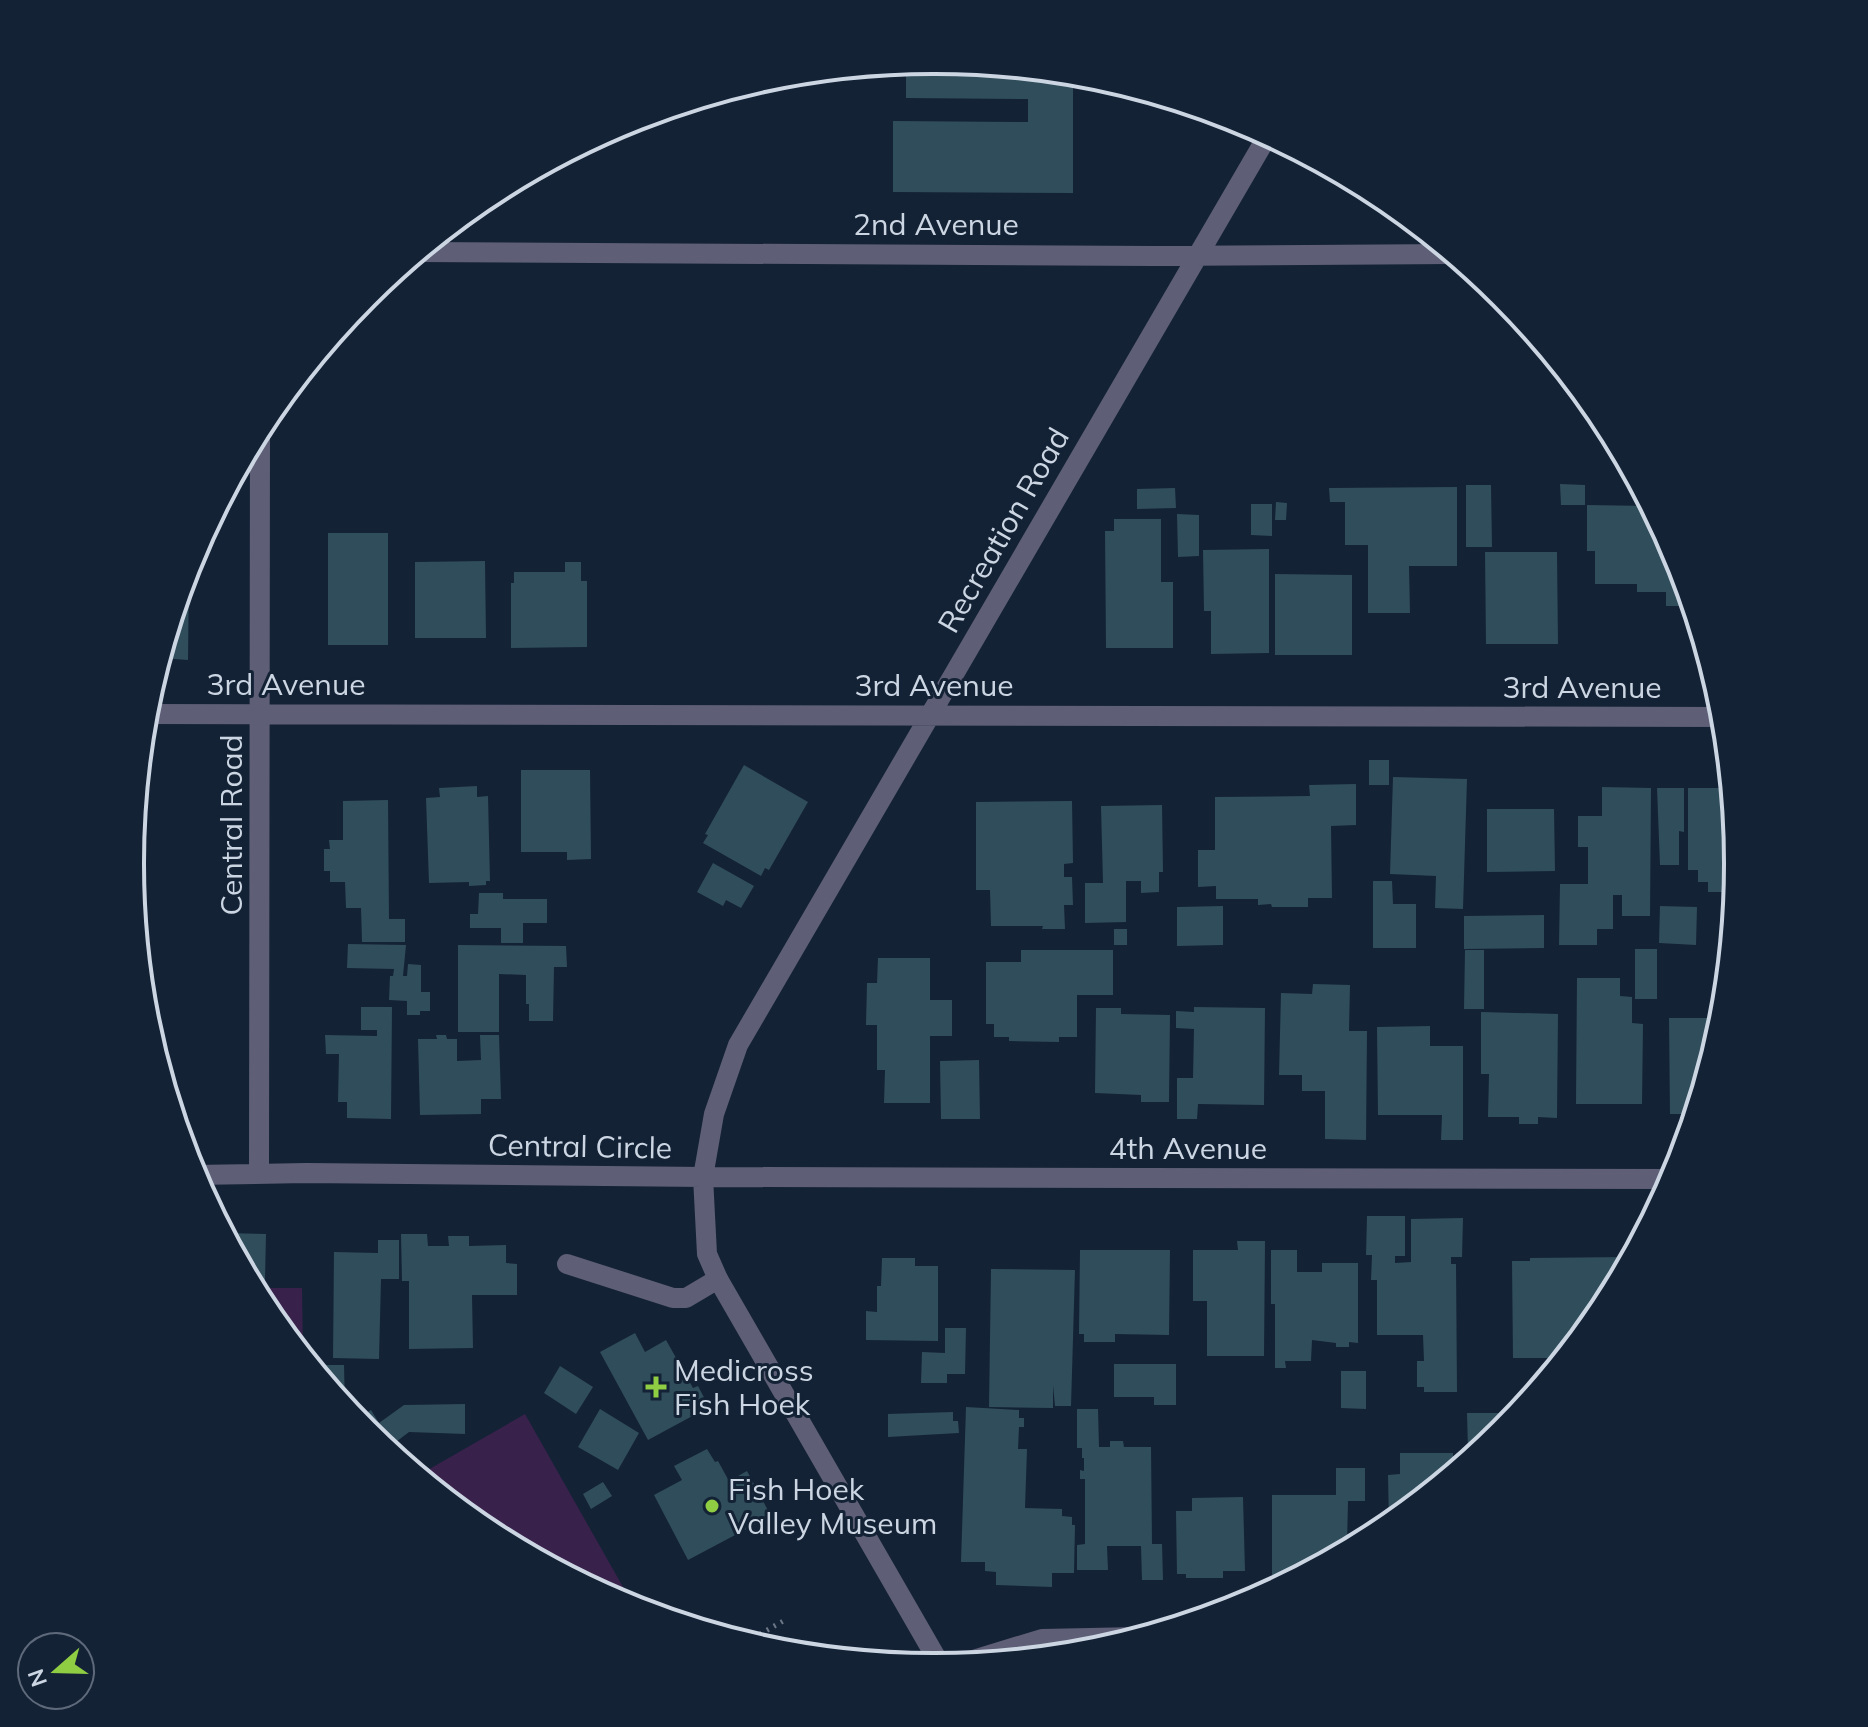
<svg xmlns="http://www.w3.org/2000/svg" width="1868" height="1727" viewBox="0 0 1868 1727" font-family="Mulish,sans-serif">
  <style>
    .green { fill: #38214b }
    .building { fill: #304d5b }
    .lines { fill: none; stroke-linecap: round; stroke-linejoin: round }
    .path { stroke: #6b7787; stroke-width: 5; stroke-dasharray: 2 6; stroke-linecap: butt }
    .lane { stroke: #5e5f77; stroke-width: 20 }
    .street { stroke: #5e5f77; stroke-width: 20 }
    .poi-dot { fill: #8fcd42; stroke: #142236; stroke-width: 3 }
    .labels { text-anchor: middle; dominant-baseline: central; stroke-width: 6; stroke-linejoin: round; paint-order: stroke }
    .street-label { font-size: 30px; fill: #ccd6e3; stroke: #142236 }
    .poi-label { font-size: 30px; fill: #ccd6e3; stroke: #142236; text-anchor: start }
    .rim { fill: none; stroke: #ccd6e3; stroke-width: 4 }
  </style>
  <rect width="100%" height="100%" fill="#142236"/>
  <!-- green -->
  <path class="green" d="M254,1288H302L303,1355L266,1310Z
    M525,1414L627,1594L616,1600L487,1531L419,1475Z"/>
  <!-- building -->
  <path class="building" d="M934,60L1073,74V193L893,192V121L1028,122V99L906,98V63Z
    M1560,484L1585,485V505H1561Z
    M1466,485H1491L1492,547H1466Z
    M1457,487V566H1409L1410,613H1368V545H1345V502H1330L1329,488Z
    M1175,488L1176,508L1137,509V489Z
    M1276,502L1287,503L1286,520H1275Z
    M1251,504H1272V536L1251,535Z
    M1587,505L1649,506L1677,556L1691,606H1666V592H1637V584H1595V551H1587Z
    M1177,514L1199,515V556L1178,557Z
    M1114,519H1161V582H1173V648H1106L1105,531H1114Z
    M328,533H388V645H328Z
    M1269,549V653L1211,654V611H1204L1203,550Z
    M1485,552H1557L1558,644H1486Z
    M485,561L486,638H415V562Z
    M565,562H581V581H587V647L511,648V583H514V572H565Z
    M186,574H189L188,660L161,658Z
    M1275,574L1352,575V655H1275Z
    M1369,760H1389V785H1369Z
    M744,765L808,802L769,870L765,868L761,876L703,843L708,835L705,834Z
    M521,770H590L591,859L567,860V852H521Z
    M1393,777L1467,779L1463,909L1435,908L1436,876L1390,874Z
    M1356,784V825L1331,826L1332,898H1308V907H1272L1271,904L1258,905V899H1216V886L1198,887V850H1215V797L1310,796L1309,785Z
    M477,786V797L488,796L490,881H486V885L469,886V882L429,883L426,798L440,797L439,788Z
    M1602,787L1651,788L1650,916H1622V895H1613V929H1597V945H1559L1560,884H1588V847H1578V816H1602Z
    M1657,788H1684V832L1679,831V865H1660Z
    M1688,788H1730L1737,864L1735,892H1708V882H1698V870H1688Z
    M388,800L389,919H405V942H362L361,908H346L345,882H330V871H324V849H330L329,840H343V801Z
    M1072,801L1073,863L1064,864V877H1072L1073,905H1064L1065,929H1042L1043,926H991L990,890H976V802Z
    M1162,805L1163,872H1159V892L1141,893V881H1126V922L1085,923V883H1103L1101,806Z
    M1487,809H1554L1555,871L1487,872Z
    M713,863L754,886L741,908L726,900L723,906L697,892Z
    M1373,881H1392L1393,904H1416V948H1373Z
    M479,893H503V899H547V923H523V943H501V928H470V914H478Z
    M1223,906V945L1177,946V907Z
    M1660,906L1697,907L1696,945L1659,943Z
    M1544,915V948L1464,949V916Z
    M1114,929H1127V945H1114Z
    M348,944L406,945L403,976H407L408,964L421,965V992H430V1011H420V1015H407V1001L389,1000L390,976H393L394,969L347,968Z
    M458,945L566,946L567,967H554L553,1021H529V1004H526V975L499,974V1032H458Z
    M1635,949H1657V999H1635Z
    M1021,950H1113V995H1077V1037H1059V1042L1009,1041V1037H994V1024H986V962H1021Z
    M1465,950H1484V1009H1464Z
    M878,958H930V1000H952V1036H930V1103H884L885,1070H877V1025H866L867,983H877Z
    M1577,978H1620V996L1632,997V1023L1643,1024L1642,1104H1576Z
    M1313,984L1350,985L1349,1031H1367L1366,1140L1325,1139V1091H1302V1075H1279L1281,993L1312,994Z
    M361,1007H392L391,1119L347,1118V1102H338L339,1054H326L325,1035L377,1036V1030H361Z
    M1194,1007L1265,1008L1264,1105L1198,1104L1197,1119H1177V1078H1193L1194,1029L1176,1028V1011L1194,1012Z
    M1096,1008H1121V1014L1170,1015L1169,1102H1141V1095L1095,1093Z
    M1481,1012L1558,1014L1557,1118L1538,1117V1124H1519V1117H1488L1489,1074H1481Z
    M1669,1018H1722L1694,1114H1670Z
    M1430,1026V1046H1463V1140H1441L1442,1115H1378L1377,1027Z
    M436,1035H446L447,1039H457V1061L481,1060L480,1035H499L501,1099H481V1114L420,1115L418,1039H437Z
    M979,1060L980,1119H941L940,1061Z
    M1367,1216H1405V1256H1395V1263L1411,1262V1219L1463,1218L1462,1257H1451V1264H1456L1457,1392H1424V1387H1417V1361H1424L1423,1335H1377V1280H1371L1372,1255H1366Z
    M225,1233L266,1234L265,1280H250Z
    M401,1234H427L428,1246H449L448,1236H469V1246L506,1245V1263L517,1264V1295H472L473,1348L409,1349V1281H402Z
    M378,1240H399V1279H381L379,1359L333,1358L334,1252L378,1253Z
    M1237,1241H1265L1264,1356H1207V1301H1193V1250H1238Z
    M1080,1250H1170L1169,1335L1115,1334V1342H1084V1334H1079Z
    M1271,1250H1297V1272H1322V1263H1358V1343L1349,1342V1347H1336V1343L1312,1340L1311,1361H1285L1286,1368H1275V1304H1271Z
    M1627,1257V1263L1602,1310L1563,1358H1513L1512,1261H1530V1258Z
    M882,1258H915V1266H938V1341L866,1340V1311L877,1312V1286H881Z
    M991,1269L1075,1270L1071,1406H1055L1053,1385V1408L989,1407Z
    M945,1328H966L965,1374H947V1383H921L922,1352L945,1353Z
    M635,1333L645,1352L666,1340L693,1388L698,1386L709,1407L648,1440L600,1352Z
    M1114,1364H1176V1405H1154V1397H1114Z
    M311,1365H344L345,1406L335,1394Z
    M560,1366L593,1387L576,1414L544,1393Z
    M1341,1371H1366V1409L1341,1408Z
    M465,1404V1434L409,1432L392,1445L401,1460L366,1431L356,1419L371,1410L379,1423L404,1405Z
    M966,1407L1019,1410V1418H1024V1427H1019L1018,1449H1027L1025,1508L1062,1509V1516L1072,1517V1525H1075L1074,1573H1052V1587L996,1585V1572L985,1571V1562H961Z
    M600,1409L639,1433L618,1470L578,1447Z
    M1077,1409H1098L1099,1447H1110V1441H1123L1124,1447H1151L1152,1544H1162L1163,1580H1142L1141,1546H1107L1108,1570H1077V1545L1085,1544V1479H1080V1470L1084,1471V1458H1082V1448H1077Z
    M953,1412V1421H958L959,1433L888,1437V1414Z
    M1467,1413H1512V1420L1502,1432L1478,1451H1468Z
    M707,1449L715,1462L718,1461L729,1481L747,1471L771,1516L688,1560L654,1495L682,1480L674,1466Z
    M1400,1453H1453V1472L1389,1525L1388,1475L1400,1474Z
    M1336,1468H1365V1501H1348L1347,1545H1356L1299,1575H1272V1495H1336Z
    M603,1482L612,1496L591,1509L583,1494Z
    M1243,1497L1245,1571H1223V1578H1186V1574H1177L1176,1511H1192V1498Z"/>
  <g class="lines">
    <!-- path -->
    <path class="path" d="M746,1642L785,1620"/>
    <!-- lane -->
    <path class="lane" d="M567,1264L673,1298H686L718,1279"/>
    <!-- street -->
    <path class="street" d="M1268,135L738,1045L714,1114L703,1177L1672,1179
      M419,252L1154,256L1452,254
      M145,714L1723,717
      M259,1174L260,428
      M194,1175L306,1173L703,1177L707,1254L718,1279L941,1666
      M960,1664L1042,1639L1138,1637"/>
  </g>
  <!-- markers -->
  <g class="poi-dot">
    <path d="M652 1375h8v8h8v8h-8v8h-8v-8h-8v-8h8z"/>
    <circle cx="712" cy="1506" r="8"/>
  </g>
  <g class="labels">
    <!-- street labels -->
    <g class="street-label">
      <text x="936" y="224">2nd Avenue</text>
      <text transform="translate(1003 530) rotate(-60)">Recreation Road</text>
      <text x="286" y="684">3rd Avenue</text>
      <text x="934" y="685">3rd Avenue</text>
      <text x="1582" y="687">3rd Avenue</text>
      <text transform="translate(231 825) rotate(-90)">Central Road</text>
      <text transform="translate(580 1146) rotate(1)">Central Circle</text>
      <text x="1188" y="1148">4th Avenue</text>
    </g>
    <!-- poi labels -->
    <g class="poi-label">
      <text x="674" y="1370">Medicross<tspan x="674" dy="34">Fish Hoek</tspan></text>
      <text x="728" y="1489">Fish Hoek<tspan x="728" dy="34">Valley Museum</tspan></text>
    </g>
  </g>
  <!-- crop -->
  <path d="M0 0H1868V1727H0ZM933 74H935A789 789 0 0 1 1724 863V864A789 789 0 0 1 935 1653H933A789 789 0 0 1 144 864V863A789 789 0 0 1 933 74Z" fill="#142236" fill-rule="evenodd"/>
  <path class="rim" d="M933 74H935A789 789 0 0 1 1724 863V864A789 789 0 0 1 935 1653H933A789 789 0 0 1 144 864V863A789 789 0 0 1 933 74Z"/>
  <!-- north arrow -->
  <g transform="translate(56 1671) rotate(250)"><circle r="38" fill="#142236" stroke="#5e6a7b" stroke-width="2"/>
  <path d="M0-6L14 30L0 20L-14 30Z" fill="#8fcd42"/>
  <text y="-12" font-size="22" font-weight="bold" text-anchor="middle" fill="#ccd6e3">N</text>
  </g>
</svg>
